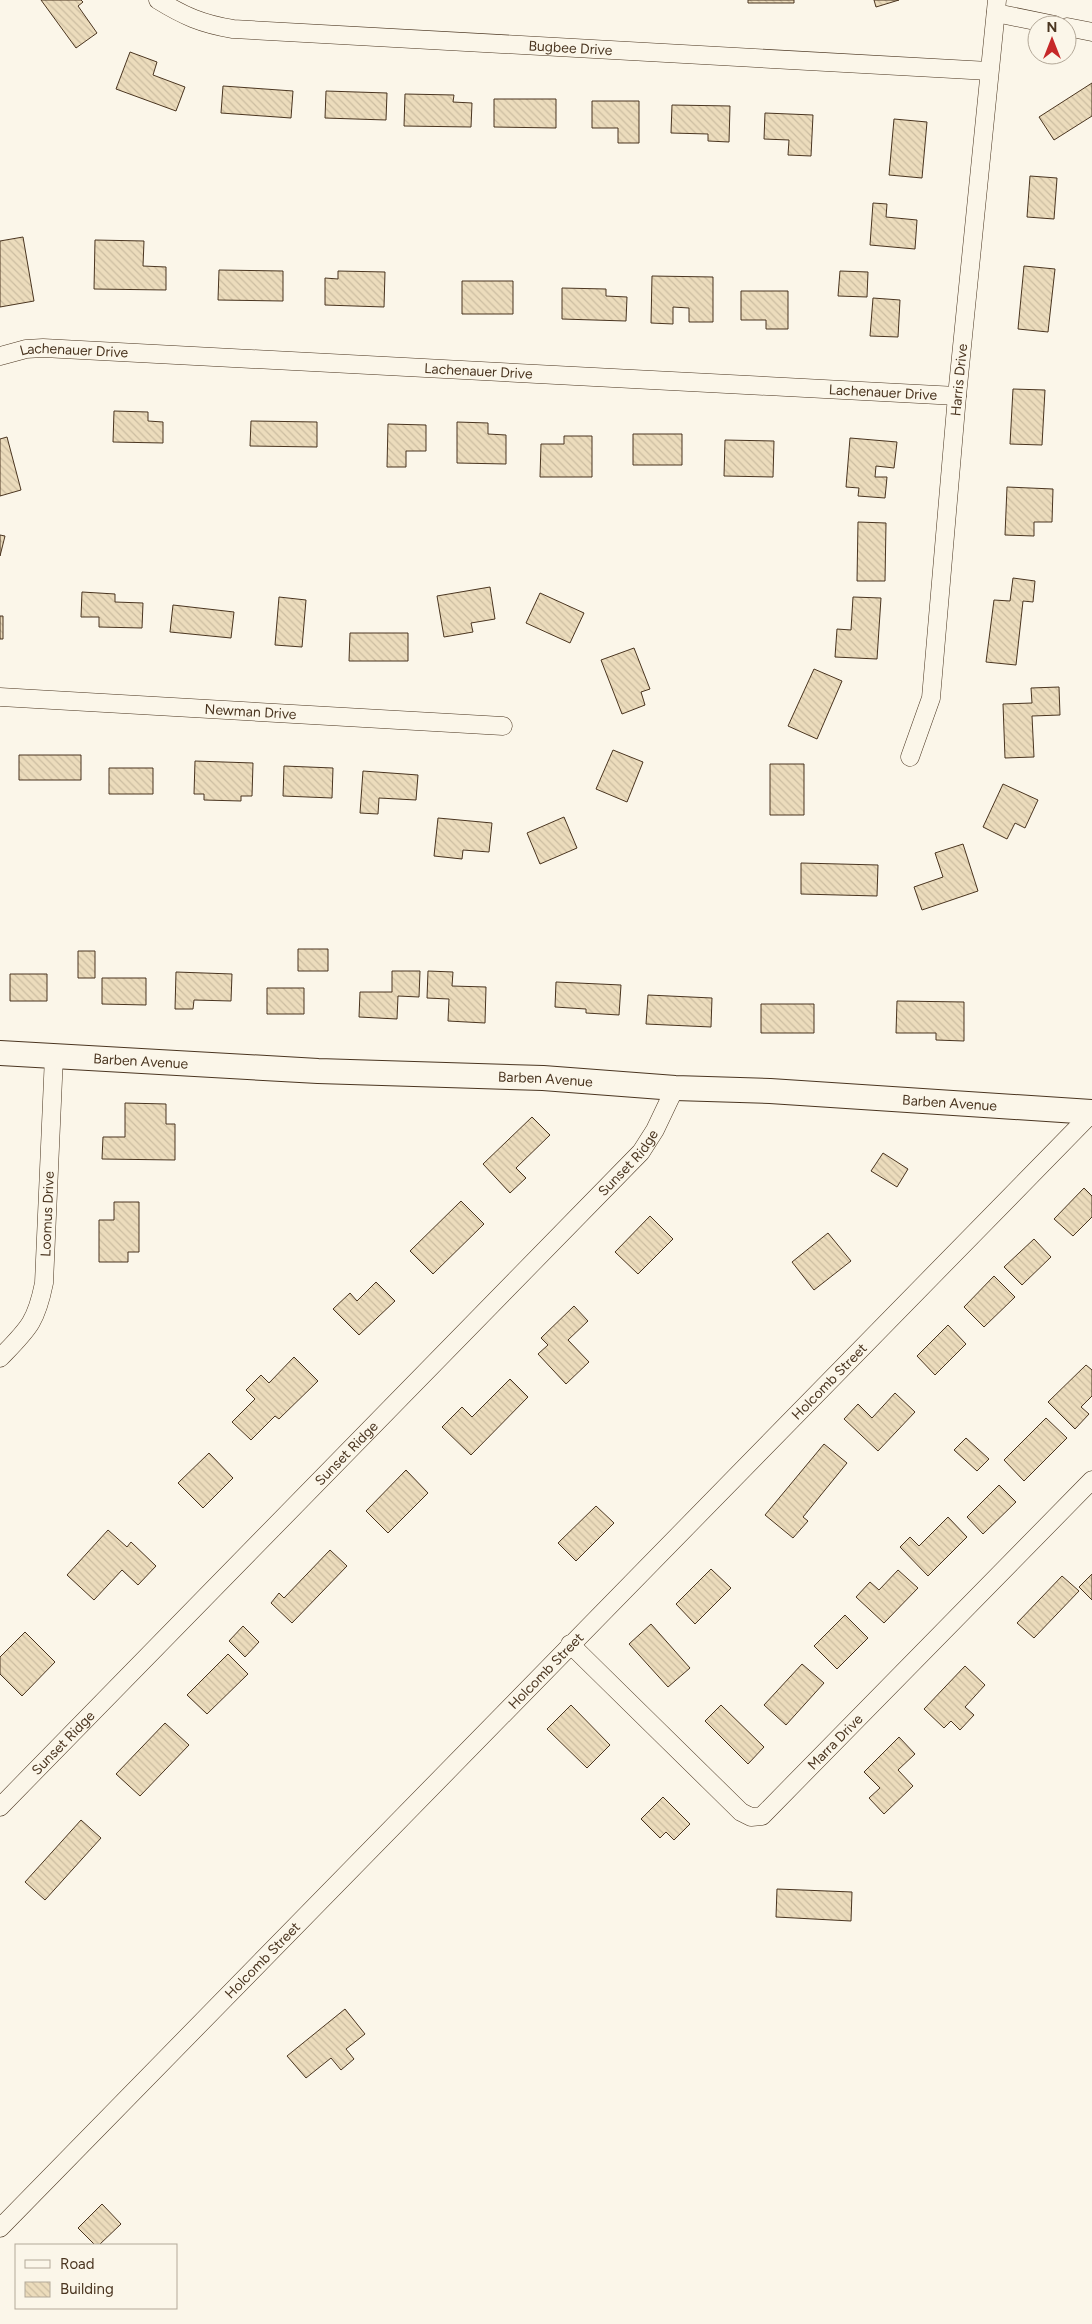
<svg xmlns="http://www.w3.org/2000/svg" width="1092" height="2324" viewBox="0 0 1092 2324" font-family="Figtree,sans-serif">
  <style>
    .building { fill: url(#building-back-hatch); stroke: #4a3520 }
    .lines { fill: none; stroke-linecap: round; stroke-linejoin: round }
    .street-casing { stroke: #4a3520; stroke-width: 19 }
    .secondary-casing { stroke: #4a3520; stroke-width: 26 }
    .street { stroke: #fbf6e9; stroke-width: 18 }
    .secondary { stroke: #fbf6e9; stroke-width: 24 }
    .labels { text-anchor: middle; dominant-baseline: central; stroke-width: 4; stroke-linejoin: round; paint-order: stroke }
    .street-label { font-size: 14px; fill: #4a3520; stroke: #fbf6e9 }
  </style>
  <defs>
    <pattern id="building-back-hatch" width="6" height="6" patternUnits="userSpaceOnUse" patternTransform="scale(1.25)"><rect width="6" height="6" fill="#ecdcbc"/><path d="M-1 5l2 2M0 0l6 6M5-1l2 2" fill="none" stroke="#ccbda1"/></pattern>
  </defs>
  <rect width="100%" height="100%" fill="#fbf6e9"/>
  <!-- building -->
  <path class="building" d="M41,0H81L83,2L78,6L97,33L76,48Z
    M748,0H794V3H748Z
    M874,0H899L876,7Z
    M130,52L157,62L153,75L185,87L176,111L116,89Z
    M1092,83V116L1054,140L1039,117Z
    M223,86L293,91L291,118L221,113Z
    M326,91L387,93L386,120L325,118Z
    M405,94L454,95L453,102L472,103L471,127L404,126Z
    M494,99H556V128L494,127Z
    M592,101H639V143H618V128H592Z
    M672,105L730,106L729,142L708,141V134L671,133Z
    M765,113L813,115L811,156L788,155L789,140L764,139Z
    M894,119L927,122L922,178L889,175Z
    M1030,176L1057,178L1054,219L1027,217Z
    M873,203L887,204L886,217L917,220L915,249L870,245Z
    M23,237L34,301L0,307V241Z
    M95,240L144,241L143,266L166,267V290L94,289Z
    M1024,266L1055,269L1048,332L1018,329Z
    M219,270L283,271V301L218,300Z
    M338,271L385,272L384,307L325,305V278L338,279Z
    M840,271L868,272L867,297L838,296Z
    M652,276L713,277V322H689V308L673,307V324L651,323Z
    M462,281H513V314H462Z
    M562,288L606,289V296L627,297L626,321L562,319Z
    M741,291H788V329H766V320H741Z
    M873,298L900,300L898,337L870,336Z
    M1013,389L1045,390L1042,445L1010,444Z
    M114,411L148,412V421L163,422V443L113,442Z
    M251,421L317,422V447L250,446Z
    M457,422L488,423V434L506,435V464L457,463Z
    M388,424L426,425V451H406V467H387Z
    M633,434H682V465H633Z
    M564,436H592V477H540L541,444H564Z
    M7,437L21,490L0,496V439Z
    M850,438L897,442L894,468L876,466L875,477H887L885,498L858,496L859,488L846,487Z
    M725,440L774,441L773,477L724,476Z
    M1007,487L1053,489L1052,522H1034V536L1005,535Z
    M858,522L886,523L885,581H857Z
    M0,535L5,536L0,556Z
    M1013,578L1035,581L1033,602L1023,601L1016,665L986,662L994,600L1010,601Z
    M490,587L495,619L471,623L473,632L444,637L437,596Z
    M82,592L115,594V602L143,603L142,628L99,627V617H81Z
    M540,593L584,613L570,643L526,623Z
    M279,597L306,600L302,647L275,645Z
    M853,597L881,598L877,659L835,657L837,629L851,630Z
    M173,605L234,612L231,638L170,632Z
    M0,616H3V639H0Z
    M350,633H408V661H349Z
    M634,648L650,689L641,692L645,705L622,714L601,660Z
    M814,669L842,681L817,739L788,726Z
    M1059,687L1060,715L1032,716L1034,757L1005,758L1003,704L1032,703L1031,688Z
    M613,750L643,762L627,802L596,789Z
    M19,755H81V780H19Z
    M195,761L253,763L252,796H241V801L204,800V794H194Z
    M770,764H804V815H770Z
    M284,766L333,768L332,798L283,796Z
    M109,768H153V794H109Z
    M363,771L418,775L416,800L379,798L378,814L360,813Z
    M1003,784L1038,800L1025,828L1015,823L1007,839L983,827Z
    M564,817L577,848L540,864L527,833Z
    M438,818L492,823L489,852L463,850L462,859L434,856Z
    M963,844L978,891L922,910L914,887L943,877L935,853Z
    M801,863L878,865L877,896L801,894Z
    M298,949H328V971H298Z
    M78,951H95V978H78Z
    M392,971H420L419,997L398,996L397,1019L359,1017L360,992H392Z
    M428,971L453,972L452,986L486,987L485,1023L448,1021L449,999L427,998Z
    M176,972L232,974L231,1001L194,1000L193,1009H175Z
    M10,974H47V1001H10Z
    M102,978H146V1005L102,1004Z
    M556,982L621,985L619,1015L586,1013V1009L555,1007Z
    M267,988H304V1014H267Z
    M648,995L712,998L711,1027L646,1024Z
    M897,1001L964,1002V1041L936,1040V1033H896Z
    M761,1004H814V1033H761Z
    M125,1103L166,1104V1124H175V1160L102,1159L103,1137H125Z
    M532,1117L550,1135L516,1168L526,1178L510,1193L483,1164Z
    M883,1153L908,1169L897,1187L871,1171Z
    M1084,1188L1092,1196V1217L1073,1236L1054,1219Z
    M461,1201L484,1224L433,1274L410,1251Z
    M114,1202H139V1252H128V1262H99V1220H114Z
    M650,1216L673,1239L638,1274L615,1252Z
    M828,1233L851,1261L814,1290L792,1262Z
    M1034,1239L1051,1257L1022,1285L1004,1267Z
    M994,1276L1015,1297L984,1327L964,1307Z
    M376,1282L395,1301L359,1335L333,1309L350,1293L357,1301Z
    M574,1306L588,1321L568,1340L589,1362L566,1384L538,1354L548,1345L541,1338Z
    M948,1325L966,1344L935,1375L917,1356Z
    M294,1357L318,1381L279,1419L275,1416L251,1440L232,1422L255,1399L246,1390L261,1375L269,1383Z
    M1086,1365L1092,1370V1396L1081,1407L1089,1414L1075,1429L1048,1402Z
    M510,1379L528,1397L471,1455L442,1427L462,1407L472,1417Z
    M895,1393L915,1412L878,1451L844,1419L858,1404L872,1418Z
    M1046,1418L1067,1438L1024,1481L1004,1460Z
    M966,1438L989,1459L977,1471L954,1450Z
    M824,1444L847,1463L803,1517L808,1521L793,1538L765,1515Z
    M209,1453L233,1478L203,1508L178,1483Z
    M406,1470L428,1493L388,1533L366,1511Z
    M999,1485L1016,1502L983,1534L967,1517Z
    M596,1506L614,1523L576,1561L558,1543Z
    M948,1517L967,1537L928,1576L900,1547L910,1537L919,1546Z
    M108,1530L127,1547L131,1542L156,1566L138,1585L122,1570L94,1600L67,1575Z
    M330,1550L347,1566L292,1623L271,1603L279,1593L284,1598Z
    M711,1569L731,1588L695,1624L676,1604Z
    M898,1570L918,1588L884,1623L856,1597L870,1582L879,1590Z
    M1092,1574V1600L1079,1587Z
    M1062,1576L1079,1591L1034,1638L1017,1623Z
    M845,1615L868,1638L837,1669L814,1646Z
    M651,1624L690,1668L668,1687L629,1644Z
    M243,1626L259,1642L245,1657L229,1641Z
    M25,1632L55,1662L22,1696L0,1674V1657Z
    M228,1654L248,1674L207,1714L187,1695Z
    M802,1664L824,1683L786,1725L764,1705Z
    M965,1666L985,1685L965,1707L974,1715L960,1730L951,1721L944,1728L924,1709Z
    M571,1705L610,1745L587,1768L547,1729Z
    M721,1705L764,1747L748,1764L705,1721Z
    M165,1723L189,1745L140,1796L116,1774Z
    M899,1737L915,1754L898,1770L913,1786L884,1814L869,1798L880,1788L864,1772Z
    M663,1797L690,1824L674,1840L666,1832L660,1838L641,1819Z
    M81,1820L101,1838L45,1900L25,1882Z
    M777,1889L852,1892L851,1921L776,1917Z
    M345,2009L365,2034L346,2049L354,2059L341,2070L331,2058L306,2078L287,2056Z
    M102,2204L121,2224L99,2245H95L78,2228Z"/>
  <g class="lines">
    <!-- street casing -->
    <g class="street-casing">
      <g id="street">
        <path id="s1" d="M158,0C184,16 202,24 233,29L989,71"/>
        <path d="M996,13L1055,25"/>
        <path d="M1067,27L1092,32"/>
        <path id="s2" d="M0,356L26,349L43,348L957,396"/>
        <path id="s3" d="M0,697L503,726"/>
        <path id="s4" d="M910,757L931,698L957,396L997,0"/>
        <path id="s5" d="M0,1358C28,1329 36,1323 44,1283L54,1056"/>
        <path id="s6" d="M570,1644L741,1812L751,1817L762,1816L1092,1480"/>
        <path id="s7" d="M0,1807L641,1152L655,1130L675,1088"/>
        <path id="s8" d="M0,2228L1092,1113"/>
      </g>
    </g>
    <!-- secondary casing -->
    <g class="secondary-casing">
      <g id="secondary">
        <path id="s9" d="M0,1053L318,1071L543,1078L675,1088L770,1091L1092,1112"/>
      </g>
    </g>
    <!-- street -->
    <use href="#street" class="street"/>
    <!-- secondary -->
    <use href="#secondary" class="secondary"/>
  </g>
  <g class="labels">
    <!-- street labels -->
    <g class="street-label">
      <text stroke="none"><textPath href="#s1" startOffset="419">Bugbee Drive</textPath></text>
      <text stroke="none"><textPath href="#s2" startOffset="75">Lachenauer Drive</textPath></text>
      <text stroke="none"><textPath href="#s2" startOffset="480">Lachenauer Drive</textPath></text>
      <text stroke="none"><textPath href="#s4" startOffset="382">Harris Drive</textPath></text>
      <text stroke="none"><textPath href="#s2" startOffset="885">Lachenauer Drive</textPath></text>
      <text stroke="none"><textPath href="#s3" startOffset="251">Newman Drive</textPath></text>
      <text stroke="none"><textPath href="#s9" startOffset="141">Barben Avenue</textPath></text>
      <text stroke="none"><textPath href="#s9" startOffset="546">Barben Avenue</textPath></text>
      <text stroke="none"><textPath href="#s9" startOffset="951">Barben Avenue</textPath></text>
      <text stroke="none"><textPath href="#s7" startOffset="900">Sunset Ridge</textPath></text>
      <text stroke="none"><textPath href="#s5" startOffset="158">Loomus Drive</textPath></text>
      <text stroke="none"><textPath href="#s8" startOffset="1185">Holcomb Street</textPath></text>
      <text stroke="none"><textPath href="#s7" startOffset="495">Sunset Ridge</textPath></text>
      <text stroke="none"><textPath href="#s8" startOffset="780">Holcomb Street</textPath></text>
      <text stroke="none"><textPath href="#s6" startOffset="366">Marra Drive</textPath></text>
      <text stroke="none"><textPath href="#s7" startOffset="90">Sunset Ridge</textPath></text>
      <text stroke="none"><textPath href="#s8" startOffset="375">Holcomb Street</textPath></text>
    </g>
  </g>
  <!-- legend -->
  <rect x="15" y="2244" width="162" height="65" fill="#fbf6e9" stroke="#b4a999"/>
  <rect x="25" y="2260" width="25" height="8" fill="#fbf6e9" stroke="#b4a999"/>
  <text x="60" y="2269" font-size="15" fill="#4a3520">Road</text>
  <rect x="25" y="2282" width="25" height="15" fill="url(#building-back-hatch)" stroke="#b4a999"/>
  <text x="60" y="2294" font-size="15" fill="#4a3520">Building</text>
  <!-- north arrow -->
  <g transform="translate(1052 40)"><circle r="24" fill="#fbf6e9" stroke="#b4a999"/>
  <path d="M0-4L9 19L0 12L-9 19Z" fill="#c62828"/>
  <text y="-8" font-size="14" font-weight="bold" text-anchor="middle" fill="#4a3520">N</text>
  </g>
</svg>
